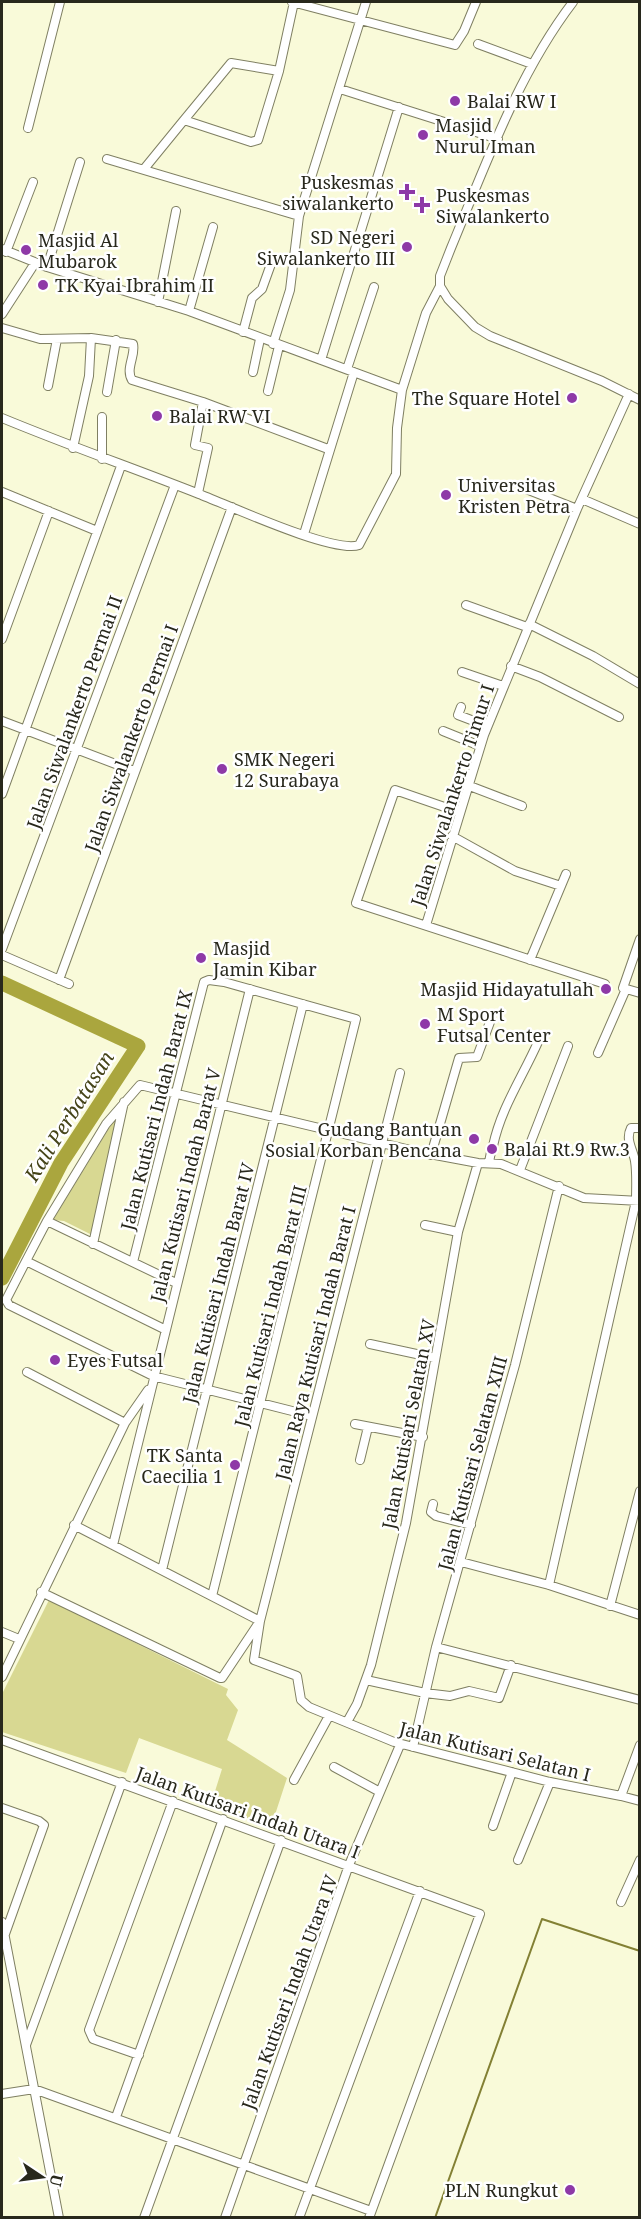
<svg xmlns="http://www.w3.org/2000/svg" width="641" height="2219" viewBox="0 0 641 2219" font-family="'Noto Serif',serif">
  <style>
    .green { fill: #d8d892 }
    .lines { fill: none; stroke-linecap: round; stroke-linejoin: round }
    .stream { stroke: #838034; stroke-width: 2 }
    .river { stroke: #aaa63e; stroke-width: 15 }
    .street-casing { stroke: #7f7f62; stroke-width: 10 }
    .street { stroke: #fff; stroke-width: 8 }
    .poi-dot { fill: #8e39a7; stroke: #fff; stroke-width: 2 }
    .labels { text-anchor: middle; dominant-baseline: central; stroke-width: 5; stroke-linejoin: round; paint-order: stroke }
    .poi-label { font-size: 18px; fill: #28281c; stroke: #fff; text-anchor: start }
    .street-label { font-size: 18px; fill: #28281c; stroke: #fff }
    .water-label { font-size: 20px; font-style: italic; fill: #454419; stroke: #fff }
  </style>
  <rect width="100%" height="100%" fill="#f9fad9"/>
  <!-- green -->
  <path class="green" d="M117,1115L94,1236L64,1221L53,1220Z
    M49,1600L228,1689L226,1695L238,1710L227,1740L287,1778L271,1827L211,1804L222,1769L139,1738L126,1773L2,1732V1694Z"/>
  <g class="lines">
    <!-- stream -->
    <path class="stream" d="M435,2218L542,1919L640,1951"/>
    <!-- river -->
    <path class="river" d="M2,983L138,1046L61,1163L2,1278"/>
    <!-- street casing -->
    <g class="street-casing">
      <path id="street" d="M292,2L455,45L464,31L476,2
        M573,2C518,74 486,164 451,248L440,276V286L448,299L475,327L490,336L602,381L640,400
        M478,44L532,64
        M340,89L498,139
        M184,120L231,63L279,71
        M28,128L60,2
        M107,159L299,216
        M144,169L184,120L251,142L258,140L279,71L294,2
        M2,249L47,267L189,311L402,390
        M6,252L33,182
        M47,267L80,162
        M158,302L176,211
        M189,311L213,227
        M2,314L35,263
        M2,328L40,339L91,338L133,344C136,355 125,369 132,380L203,402L328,449
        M243,332L252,298L262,289L271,264
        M273,344L290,290L299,216L366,2
        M321,360L399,107
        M347,369L374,287
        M253,372L260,339
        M48,386L57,339
        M268,391L279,346
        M107,392L116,340
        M2,418C67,445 133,468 199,494C228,505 334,554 359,545L396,474L397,428L402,390L426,313L440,286
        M73,448L89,376L91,338
        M102,459V417
        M521,487L577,509
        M2,492L97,531
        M198,493L208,448L195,445L203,402
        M582,499L640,524
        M304,534L354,372
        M466,605L527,627
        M529,624L593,656L640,684
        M2,639L49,511
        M511,666L540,677L619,717
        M462,672L503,686
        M461,707L458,715L487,726
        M2,721L134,771
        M443,731L480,746
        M467,785L522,806
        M2,794L121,466
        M459,812L395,790L356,903L605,984
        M452,836L515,871L561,886
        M426,925L484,735L577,509L629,394
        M640,939L623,988L640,993
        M2,949L175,485
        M2,955L69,984
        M530,960L566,874
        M59,980L232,507
        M598,1053L626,989
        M400,1073L260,1621L254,1660L297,1676L301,1700L309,1707L394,1742L550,1782L621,1796
        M493,1146C501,1108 522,1078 538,1042
        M431,1155L459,1058L477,1057L490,1022
        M489,1162L491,1152
        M520,1170L568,1046
        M47,1221L106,1124L140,1085L419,1152L478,1163L501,1164L584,1198L640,1201
        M425,1225L458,1232
        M93,1244L124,1102
        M26,1261L47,1221L176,1283
        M133,1262L204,982L209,980L224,982L356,1019L212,1596
        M164,1329L26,1261L6,1300L9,1305L153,1376L312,1416
        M370,1344L435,1358
        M27,1372L125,1423
        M355,1424L423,1437
        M360,1460L368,1427
        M433,1504L431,1512L436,1516L471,1525
        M74,1525L260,1621
        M113,1545L250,989
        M461,1562L549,1585L640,1615
        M162,1570L303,1004
        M549,1585L636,1201C636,1188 637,1174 635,1161C633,1149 625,1140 631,1128H640
        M41,1592L220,1678H222L258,1624
        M610,1606L640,1491
        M2,1632L19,1639
        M436,1647L640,1700
        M2,1677L125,1423L148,1390
        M366,1680L425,1693L450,1696L469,1691L499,1698L511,1665
        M347,1722L357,1704L371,1665L406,1523L458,1232L478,1163
        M2,1740L480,1914L369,2218
        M640,1745L621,1796L640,1801
        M413,1747L436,1647L515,1365L559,1186
        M334,1767L380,1792
        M294,1780L329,1716
        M2,1808L39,1821L44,1825L5,1934
        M493,1826L512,1772
        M518,1860L550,1782
        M621,1902L640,1860
        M2,1922L59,2218
        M26,2045L122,1782
        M139,2055L93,2039L89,2030L173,1801
        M2,2094L34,2089L371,2211
        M116,2117L223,1819
        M144,2218L281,1840
        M225,2218L349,1865L400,1745
        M299,2218L420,1891"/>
    </g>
    <!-- street -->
    <use href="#street" class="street"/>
  </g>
  <!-- markers -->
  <g class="poi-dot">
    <circle cx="455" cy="101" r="6"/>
    <circle cx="423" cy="135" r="6"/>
    <path d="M404 183h6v6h6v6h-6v6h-6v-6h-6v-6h6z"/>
    <path d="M419 196h6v6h6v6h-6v6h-6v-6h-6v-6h6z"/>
    <circle cx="407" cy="247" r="6"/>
    <circle cx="26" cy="250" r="6"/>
    <circle cx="43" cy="285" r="6"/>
    <circle cx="572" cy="398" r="6"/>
    <circle cx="157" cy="416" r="6"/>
    <circle cx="446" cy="495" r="6"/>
    <circle cx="222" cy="769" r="6"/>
    <circle cx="201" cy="958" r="6"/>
    <circle cx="606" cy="989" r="6"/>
    <circle cx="425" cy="1024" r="6"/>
    <circle cx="474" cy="1139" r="6"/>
    <circle cx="492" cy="1149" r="6"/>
    <circle cx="55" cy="1360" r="6"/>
    <circle cx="235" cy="1465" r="6"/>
    <circle cx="570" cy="2190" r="6"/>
  </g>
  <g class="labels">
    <!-- poi labels -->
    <g class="poi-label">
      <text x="467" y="101">Balai RW I</text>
      <text x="435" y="125">Masjid<tspan x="435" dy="21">Nurul Iman</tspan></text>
      <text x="394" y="182" text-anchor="end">Puskesmas<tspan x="394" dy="21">siwalankerto</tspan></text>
      <text x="436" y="195">Puskesmas<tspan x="436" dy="21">Siwalankerto</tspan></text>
      <text x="395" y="237" text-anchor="end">SD Negeri<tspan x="395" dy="21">Siwalankerto III</tspan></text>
      <text x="38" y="240">Masjid Al<tspan x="38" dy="21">Mubarok</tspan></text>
      <text x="55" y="285">TK Kyai Ibrahim II</text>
      <text x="560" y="398" text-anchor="end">The Square Hotel</text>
      <text x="169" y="416">Balai RW VI</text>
      <text x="458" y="485">Universitas<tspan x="458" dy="21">Kristen Petra</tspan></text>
      <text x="234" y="759">SMK Negeri<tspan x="234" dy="21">12 Surabaya</tspan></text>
      <text x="213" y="948">Masjid<tspan x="213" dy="21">Jamin Kibar</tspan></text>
      <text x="594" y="989" text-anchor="end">Masjid Hidayatullah</text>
      <text x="437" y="1014">M Sport<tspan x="437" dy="21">Futsal Center</tspan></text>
      <text x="462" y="1129" text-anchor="end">Gudang Bantuan<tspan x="462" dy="21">Sosial Korban Bencana</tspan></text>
      <text x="504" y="1149">Balai Rt.9 Rw.3</text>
      <text x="67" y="1360">Eyes Futsal</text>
      <text x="223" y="1455" text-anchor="end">TK Santa<tspan x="223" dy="21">Caecilia 1</tspan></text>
      <text x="558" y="2190" text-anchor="end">PLN Rungkut</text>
    </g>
    <!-- street labels -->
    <g class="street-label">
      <text transform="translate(74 712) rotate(-70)">Jalan Siwalankerto Permai II</text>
      <text transform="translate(131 738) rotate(-70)">Jalan Siwalankerto Permai I</text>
      <text transform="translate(452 795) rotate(-72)">Jalan Siwalankerto Timur I</text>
      <text transform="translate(156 1110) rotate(-76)">Jalan Kutisari Indah Barat IX</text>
      <text transform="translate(185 1185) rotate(-76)">Jalan Kutisari Indah Barat V</text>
      <text transform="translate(218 1283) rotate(-76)">Jalan Kutisari Indah Barat IV</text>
      <text transform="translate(270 1306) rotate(-76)">Jalan Kutisari Indah Barat III</text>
      <text transform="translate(315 1343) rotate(-76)">Jalan Raya Kutisari Indah Barat I</text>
      <text transform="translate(408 1424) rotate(-79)">Jalan Kutisari Selatan XV</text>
      <text transform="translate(472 1463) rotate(-75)">Jalan Kutisari Selatan XIII</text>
      <text transform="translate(495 1751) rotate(14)">Jalan Kutisari Selatan I</text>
      <text transform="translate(248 1812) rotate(20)">Jalan Kutisari Indah Utara I</text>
      <text transform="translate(289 1992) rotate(-70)">Jalan Kutisari Indah Utara IV</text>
    </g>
    <!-- water labels -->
    <g class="water-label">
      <text transform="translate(69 1116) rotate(-58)">Kali Perbatasan</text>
    </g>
  </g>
  <!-- border -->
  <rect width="641" height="2219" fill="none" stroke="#28281c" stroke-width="6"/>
  <!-- north arrow -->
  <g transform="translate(42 2177) rotate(103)" stroke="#ffffff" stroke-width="4.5" paint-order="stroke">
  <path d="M0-4.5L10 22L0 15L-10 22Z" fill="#28281c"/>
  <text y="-9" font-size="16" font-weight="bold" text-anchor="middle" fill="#28281c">U</text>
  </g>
</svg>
